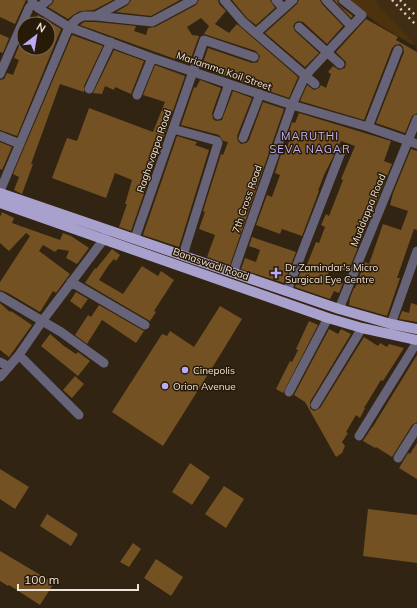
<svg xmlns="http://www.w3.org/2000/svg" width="417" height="608" viewBox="0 0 417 608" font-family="Mulish,sans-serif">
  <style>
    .built { fill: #402d14 }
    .green { fill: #4d330d }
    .building { fill: #735123 }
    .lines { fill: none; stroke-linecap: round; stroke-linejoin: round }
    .minor { stroke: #67647a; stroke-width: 9 }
    .primary { stroke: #a8a1cd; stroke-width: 10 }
    .rail { stroke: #d9cec3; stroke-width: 2.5; stroke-dasharray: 2 4; stroke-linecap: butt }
    .poi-dot { fill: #b9abf7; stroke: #281a08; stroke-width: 1.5 }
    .labels { text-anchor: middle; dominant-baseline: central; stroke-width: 3; stroke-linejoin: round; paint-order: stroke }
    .street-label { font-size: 10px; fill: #ede3d8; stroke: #281a08 }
    .poi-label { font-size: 10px; fill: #ede3d8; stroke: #281a08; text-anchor: start }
    .neighbourhood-label { font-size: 11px; letter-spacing: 1px; fill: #c4b7fe; stroke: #281a08 }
  </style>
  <rect width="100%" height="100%" fill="#322412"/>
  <!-- built -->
  <path class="built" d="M347,0H417V47L381,26Z"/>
  <!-- green -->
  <path class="green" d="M347,0H374L415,45L411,44L381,26Z"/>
  <!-- building -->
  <path class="building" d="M0,0H26L15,24L0,17Z
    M54,0H113L94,10L80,11L73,15L68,19L48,7L52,4Z
    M131,0H180L151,16L116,12L128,5Z
    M199,0H218L219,4L226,11L215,24L229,33L237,24L298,77L289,98L201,68L208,48L252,63L258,62L260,56L256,51L204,34L209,26L201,18L187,27L192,35L199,36L189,64L80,25L84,22H96L136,26L134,31L146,35L148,28L155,27L196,5Z
    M232,0H270L275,8L256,25L247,18Z
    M299,0H320L322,4L343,26L327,44L303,22L298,21L295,23L293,26L295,31L319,53L305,67L265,33L297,4Z
    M334,0H337L339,5L353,16L351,18Z
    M38,15L61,29L17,136L0,130V80L4,79L7,73L13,75L19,60L14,58L24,34V48H48V24H34Z
    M366,19L398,37L396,40L417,52V113L412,116L405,133L376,123L404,52L403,47L400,44L395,45L392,48L364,120L300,101L307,85L314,90L319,88L321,85L326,88L331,74L328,72L333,66L339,70L345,68L346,62L336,52Z
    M0,34L9,38L3,53L0,52Z
    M72,35L103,46L84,86V92L60,84L31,164H33L22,194L14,190L19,177L13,174Z
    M114,50L144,61L131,94L115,87L114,90L105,86L102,94L93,93Z
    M155,65L185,76L131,231L119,227L127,204H125L132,180L115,173L106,198L52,178L67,138L77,141L89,108L153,132L165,102L143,95Z
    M200,80L221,88L212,113L213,119L216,121L222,120L223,117L233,91L252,98L237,136L238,141L241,144L246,143L249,140L263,102L284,109L230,265L207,257L215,235L199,229L205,212L203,211L221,154L223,155L228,142L223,141L219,135L181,125L194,87L196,88Z
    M299,113L391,141L384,161L392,164L348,272L331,265L327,277L343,283L339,293L334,291L330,299L295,287L301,271L304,272L316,242L319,243L325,227L321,225L326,214L329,216L343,180L341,179L355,146L341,141L324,175L318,191H319L302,236L282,229L280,234L256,225L267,195L272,197L280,175L275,173L278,163L281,154L284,155L290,139L287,138L292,122L295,123Z
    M177,136L197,142L195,145L209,150L179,247L143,235Z
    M0,142L12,147L2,170L0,169Z
    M411,149L417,151V230L414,229L397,278H400L387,316L349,305L350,298L354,288H355L365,262L369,264L383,224L401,230L408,211L390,205L393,193Z
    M2,212L14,218L12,223L60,240L63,233L71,236L89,248L77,264L66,258L69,251L58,249L55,252L43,245L39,251L70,274L56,293L53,291L40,312L8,293L0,290V282L30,236L26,233L9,251L0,243V217Z
    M252,237L296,252L284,283L241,269L245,258L256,262L260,250L249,246Z
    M112,249L120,255L116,261L114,259L108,266L99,280L123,294L142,266L158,276L161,271L174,280L154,311L156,312L150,321L85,283L95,268L96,269Z
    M76,292L88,299L81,309L70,301Z
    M0,303L10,312L11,311L32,325L9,357L0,350Z
    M411,303L417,305V322L399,319L402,311L409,313Z
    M99,305L144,331L136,343L102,320L87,344L75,335L88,315L91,317Z
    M220,306L242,319L217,360L163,446L112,412L162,334L167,336L170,331L194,347Z
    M309,321L318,325L283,393L276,389L290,361L292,362L298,350L296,349Z
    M329,329L338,334L341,329L351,334L310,402V408L314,411L320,408L364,337L378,346L380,343L387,347L389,344L404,348L383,381L381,380L364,408H365L360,418L356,415L346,432L348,433L342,442L345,446L342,453L336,457L305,402L294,395Z
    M50,334L64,346L76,354L78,352L90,361L78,376L41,346Z
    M417,355V422L412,425L392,457L376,447L375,448L363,441L372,427V428Z
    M75,376L84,384L72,398L63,390Z
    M417,443V479L399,468L408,453L410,454Z
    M190,463L210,477L192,505L172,492Z
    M0,469L29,487L15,509L0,499Z
    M224,486L244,499L226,528L205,514Z
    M368,509L417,515V563L363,556Z
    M47,514L78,534L71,546L40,526Z
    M133,543L141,549L129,567L120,562Z
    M0,551L54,583L40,605L9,585L8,586L0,581Z
    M156,559L183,577L171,596L144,578Z"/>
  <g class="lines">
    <!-- minor -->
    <path class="minor" d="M32,0L33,3L38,8L69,27L152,58L292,105L368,127L417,144
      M224,0L243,22L315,84
      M276,0L283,8
      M326,0L351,26
      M38,8L48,0
      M96,16L125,0
      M299,27L340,64
      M256,33L293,0
      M0,74L29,8L33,3
      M89,89L111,42
      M137,95L152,58
      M218,115L229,84
      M368,127L398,50
      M173,129L217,141L218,143L183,255
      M0,136L20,144
      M243,138L260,94
      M0,191L69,27L77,19L83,16H96L152,22L193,0
      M135,238L204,40L254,57
      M233,273L292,105L305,76L362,15L343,0
      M71,282L145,325
      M287,291L341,152
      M0,296L61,332L104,363
      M339,309L417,119
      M391,324L417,251
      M19,355L79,415
      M0,362L9,367
      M0,377L19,355L43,320L104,239L106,233
      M289,392L328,318
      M315,405L362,328
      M359,436L417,342
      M398,458L417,428"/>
    <!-- primary -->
    <path class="primary" d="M0,193L339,309L391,324L417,329
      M0,203L328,318L362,328L417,340"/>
    <!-- rail -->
    <path class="rail" d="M392,0L417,26
      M400,0L417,17"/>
  </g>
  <!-- markers -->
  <g class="poi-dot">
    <path d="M274 267h4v4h4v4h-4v4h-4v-4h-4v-4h4z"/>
    <circle cx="185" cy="370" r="4"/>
    <circle cx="165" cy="386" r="4"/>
  </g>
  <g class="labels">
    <!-- street labels -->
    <g class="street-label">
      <text transform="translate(224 71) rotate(19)">Mariamma Koil Street</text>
      <text transform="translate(154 151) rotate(-71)">Raghavappa Road</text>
      <text transform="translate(247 199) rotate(-71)">7th Cross Road</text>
      <text transform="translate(368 210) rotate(-68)">Muddappa Road</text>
      <text transform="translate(211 264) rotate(19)">Banaswadi Road</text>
    </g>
    <!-- poi labels -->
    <g class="poi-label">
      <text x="285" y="267">Dr Zamindar's Micro<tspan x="285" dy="12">Surgical Eye Centre</tspan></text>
      <text x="193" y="370">Cinepolis</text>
      <text x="173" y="386">Orion Avenue</text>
    </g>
    <!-- neighbourhood labels -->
    <g class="neighbourhood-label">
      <text x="310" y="136">MARUTHI<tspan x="310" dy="13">SEVA NAGAR</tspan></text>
    </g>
  </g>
  <!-- north arrow -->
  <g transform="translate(36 36) rotate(31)"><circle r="19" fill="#281a08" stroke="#776a5b"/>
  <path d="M0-3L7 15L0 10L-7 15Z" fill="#b9abf7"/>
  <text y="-6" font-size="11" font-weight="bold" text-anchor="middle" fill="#ede3d8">N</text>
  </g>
  <!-- scale -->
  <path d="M18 584v6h120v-6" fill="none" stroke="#ede3d8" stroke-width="2"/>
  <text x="24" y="584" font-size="12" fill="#ede3d8" stroke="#281a08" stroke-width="3" paint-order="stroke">100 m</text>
</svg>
